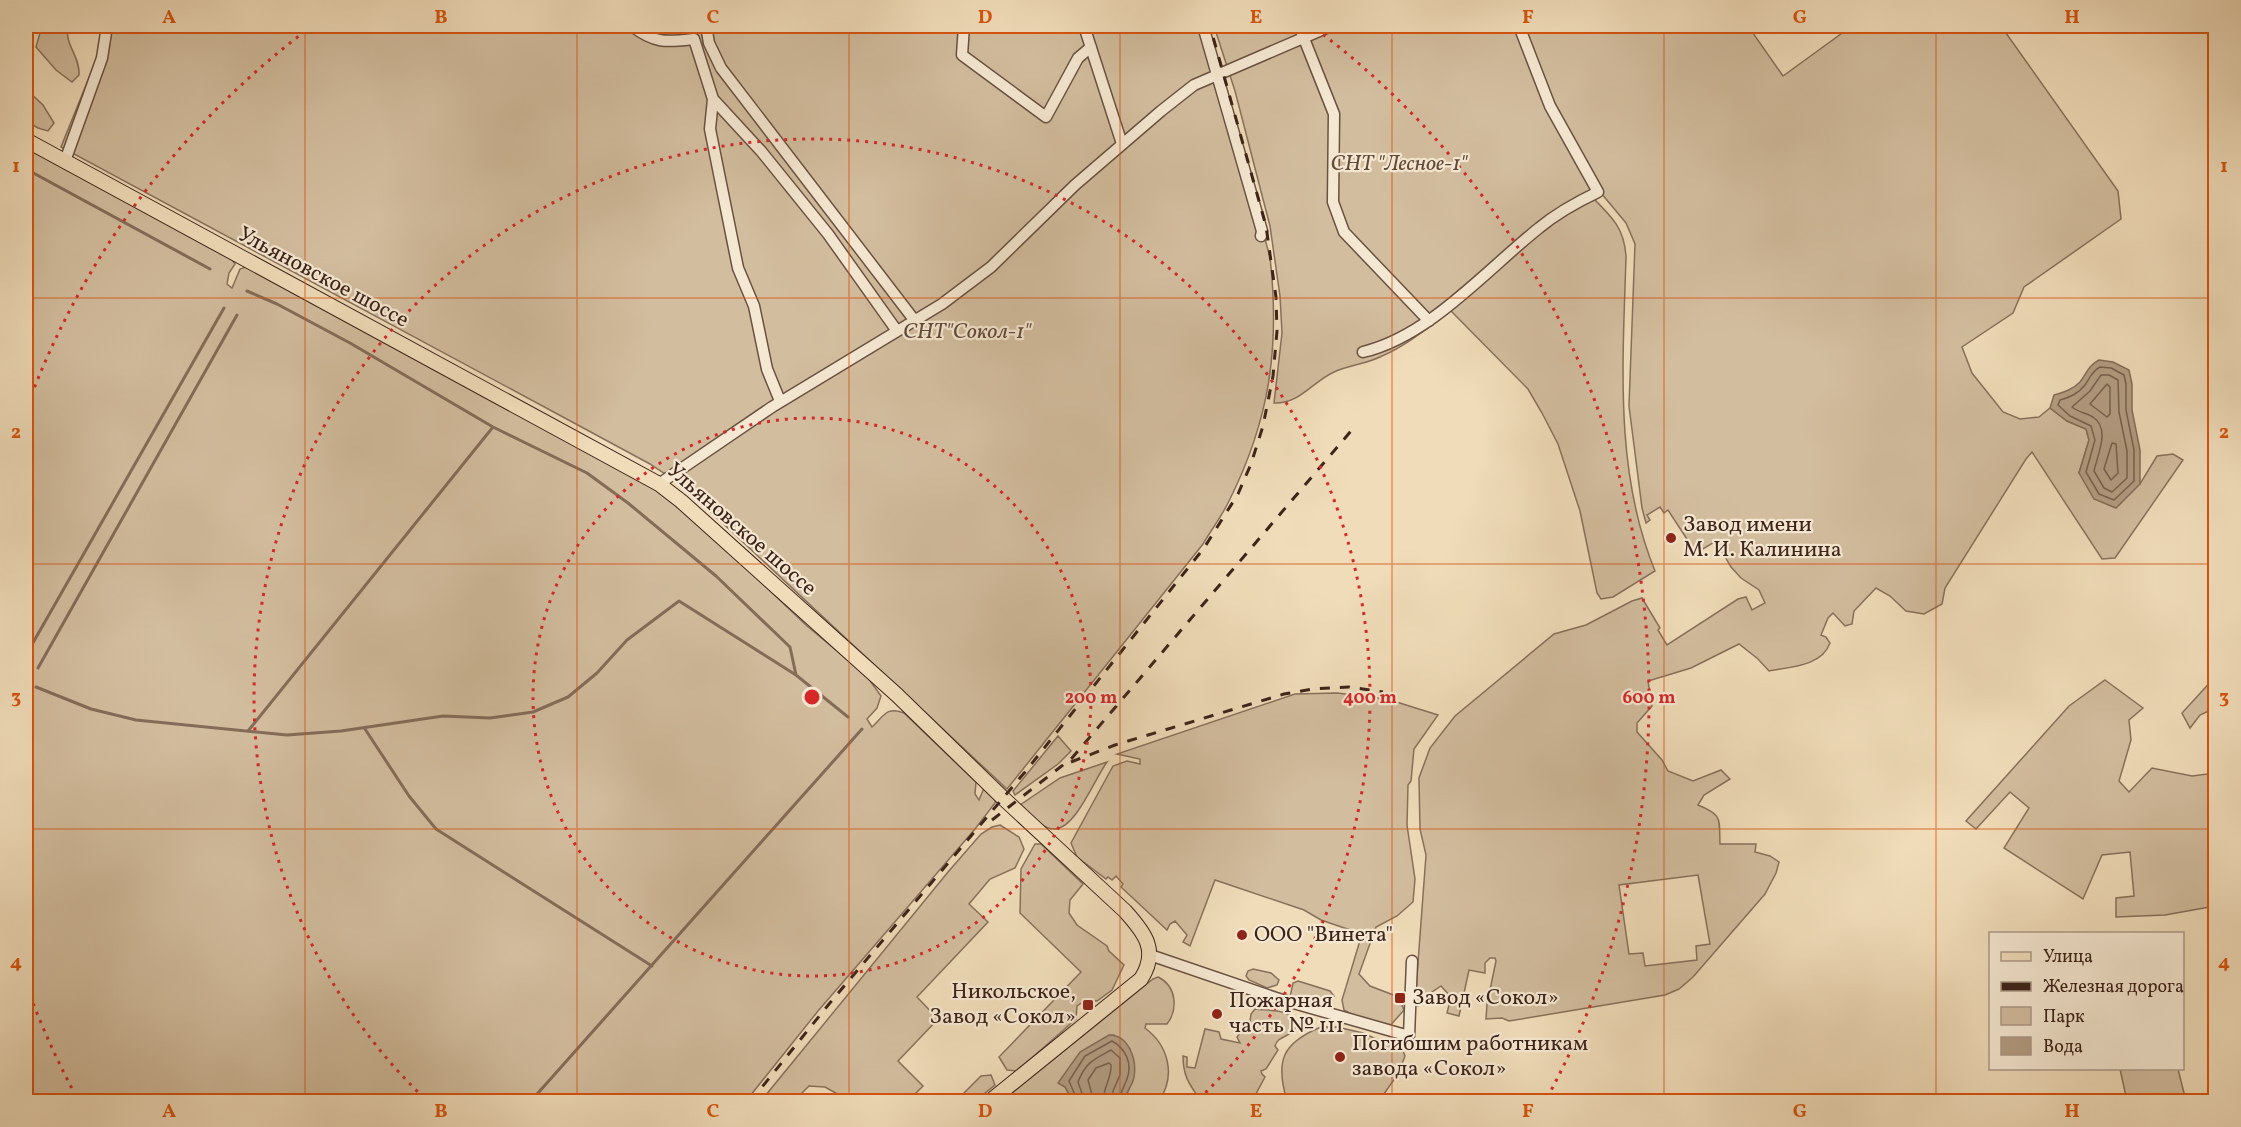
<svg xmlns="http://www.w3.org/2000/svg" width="2241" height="1127" viewBox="0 0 2241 1127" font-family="Vollkorn,serif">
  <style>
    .green { fill: #d2bd9e; stroke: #88705c; stroke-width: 1.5; fill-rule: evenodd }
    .water { fill: #b39d83; stroke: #846c59; stroke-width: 1.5 }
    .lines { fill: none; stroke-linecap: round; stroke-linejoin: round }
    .shore { stroke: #78604e; stroke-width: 1.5 }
    .stream { stroke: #846c59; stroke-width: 3 }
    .minor-casing { stroke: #6a5142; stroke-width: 13 }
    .major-casing { stroke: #3d231a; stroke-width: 16 }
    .minor { stroke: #f5e8d2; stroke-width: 10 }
    .major { stroke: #f0dcb9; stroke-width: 14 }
    .rail { stroke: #3d231a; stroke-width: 3; stroke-dasharray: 10 10; stroke-linecap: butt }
    .grid { fill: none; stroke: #d7540d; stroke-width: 1.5; stroke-opacity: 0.55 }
    .ring { fill: none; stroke: #d62828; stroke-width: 3; stroke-dasharray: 3 6 }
    .poi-dot { fill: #8f2418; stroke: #f5e8d2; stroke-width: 2 }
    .labels { text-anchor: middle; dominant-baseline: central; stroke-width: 4.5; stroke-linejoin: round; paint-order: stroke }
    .park-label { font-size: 22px; font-style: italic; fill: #624a3b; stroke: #f5e8d2 }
    .street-label { font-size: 22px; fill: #3d231a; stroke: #f5e8d2 }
    .poi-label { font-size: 22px; fill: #3d231a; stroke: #f5e8d2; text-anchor: start }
    .centre { fill: #d62828; stroke: #f5e8d2; stroke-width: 3 }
    .ring-label { font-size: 18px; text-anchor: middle; font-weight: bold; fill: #d62828; stroke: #f5e8d2; stroke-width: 4.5; stroke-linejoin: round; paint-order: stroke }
    .neatline { fill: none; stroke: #d7540d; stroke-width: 2 }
    .grid-label { font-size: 20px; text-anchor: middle; font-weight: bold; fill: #d7540d }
  </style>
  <rect width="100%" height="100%" fill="#f0dcb9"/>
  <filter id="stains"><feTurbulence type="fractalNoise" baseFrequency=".00333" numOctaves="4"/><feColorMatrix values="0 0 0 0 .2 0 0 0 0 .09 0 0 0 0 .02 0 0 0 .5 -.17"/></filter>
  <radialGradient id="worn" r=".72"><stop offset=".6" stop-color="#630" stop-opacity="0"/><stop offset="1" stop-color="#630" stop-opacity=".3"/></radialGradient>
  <!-- green -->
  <path class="green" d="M42,26H68C64,45 80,55 79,75L72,82L56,70L36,47Z
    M104,26H1206L1270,257C1280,347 1270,419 1229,501C1222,516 1211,530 1203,544L1007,789L683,486L650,464L550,410L61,147L101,48Z
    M1214,26H1748L1783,76L1852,26H2001L2118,191L2121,219L2024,287L2013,313L1962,347L1972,373L2003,412L2020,419L2039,417L2050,408L2067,421L2086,429L2089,440L2079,473L2140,484L2157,456L2173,454L2183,460L2115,558L2102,559L2032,452L2026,459L1945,588L1942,604L1924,614L1906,611L1890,596L1876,588L1854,611L1852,624L1845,626L1833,613L1828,618L1821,635L1826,637L1830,643C1822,666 1791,667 1769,671L1758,659L1739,644L1691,668L1648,681L1652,706L1637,723V732L1662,760L1668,771L1693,781L1721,770L1730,779L1704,795L1698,805C1723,815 1719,819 1720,844H1756L1755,852L1770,856L1779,862L1776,873L1765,894L1693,977L1679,989L1665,995L1509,1021L1502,1018L1486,1019L1487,1004L1496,961L1495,958H1490L1485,963V973L1469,970L1459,1016L1447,1013L1451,997L1441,986L1429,994L1418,1006L1415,1003L1426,855L1420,829L1419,778L1430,748L1455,716L1554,634L1586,625L1632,601L1642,598L1660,628L1658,630L1667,645L1738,599L1746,597L1752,610L1765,603L1759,590L1741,578L1731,567L1716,541L1696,553L1668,510L1664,513L1660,507L1647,515L1650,520L1646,523L1642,508L1629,406L1635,244L1626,223L1601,193L1592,197C1612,217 1624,228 1626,256C1623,362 1614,471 1655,571L1613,597L1601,599L1597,593L1580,511L1558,444L1542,413L1528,389L1451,311C1429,327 1407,345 1382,356C1367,364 1349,365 1334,372C1312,382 1300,404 1274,403L1282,333L1280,296L1270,226L1235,91ZM1698,875L1710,944L1696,946L1697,960L1645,966L1643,953L1629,954L1619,885Z
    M26,89L43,105L54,123L48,131L38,128L26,121Z
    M26,148L231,258L235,264L229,273L227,284L232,288L240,269L246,267L642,479L702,526L807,626L866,675L881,696L877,708L867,719L872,727C884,716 886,706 904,713L976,782L975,794L979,800L984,788L996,798L995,803L975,829L818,1011L746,1101H26Z
    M2215,677V708L2200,715L2190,728L2182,713Z
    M2105,680L2143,708L2129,720L2131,740L2119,781L2129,792L2152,768L2192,776L2215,773V906L2165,915L2116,917V898L2134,896L2130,852L2102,855L2083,899L2004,848L2029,808L2010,792L1976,829L1966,821L2069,706Z
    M1337,693L1387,699L1438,715L1414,749L1411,781L1408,785L1407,825L1415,879L1413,902L1397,916L1376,927L1359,974L1370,986L1396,996L1400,1000L1404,1010L1389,1027L1353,1015L1344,1010L1342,1000L1362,934L1321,920L1304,910L1215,880L1190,946L1183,942L1187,935L1175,921L1170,924L1167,930L1121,887L1123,884L1116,876L1112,880L1108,877L1106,879L1077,857L1071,843L1113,766L1127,761L1140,764V759L1117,754L1295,694Z
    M1058,736L1071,751L1058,764L1015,795L1013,791Z
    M1107,762C1095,778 1076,828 1055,829C1043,830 1029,813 1020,805L1060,778Z
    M1000,825L1019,837L1024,849L1015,868L990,879L969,904L988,922L917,997L938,1019L898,1061L923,1086L908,1101H850L825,1087L809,1086L794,1101H761L948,872L981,834L992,827Z
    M1035,844H1041L1083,884L1070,900L1069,913L1077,925L1107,946L1109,951L1124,965L1112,990L1097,1001L1086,1000L1077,1006L1076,1019L1017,1071L1007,1070L999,1057L1081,972L1020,913L1021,869Z
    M1253,969L1271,973L1279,980L1277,985L1267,988L1249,980L1246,976L1248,971Z
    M1158,977C1177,986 1178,1010 1167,1024H1146L1145,1028C1169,1046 1176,1076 1159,1101H1124L1132,1082L1130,1049L1114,1035C1107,1035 1103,1039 1097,1043C1072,1055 1075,1064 1059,1083L1065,1087L1073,1101L1001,1102L1153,979Z
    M1298,981L1330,991L1334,996L1329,1006L1324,1008L1290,997L1293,983Z
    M1255,1009C1267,1011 1289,1008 1295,1022C1296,1026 1296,1028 1293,1031C1287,1038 1278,1036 1275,1046L1278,1050L1266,1069L1261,1071L1262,1074L1265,1077L1252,1101H1201C1190,1085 1183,1077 1183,1056L1187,1057V1067L1195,1068L1205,1029L1219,1032L1221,1039L1240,1043L1237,1037L1240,1033L1249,1029L1251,1014Z
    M1321,1027H1337L1363,1033L1403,1051L1405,1056L1398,1074L1379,1101H1287C1275,1061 1282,1043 1321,1027Z
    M2120,1069H2178L2186,1101H2127Z
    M991,1075L995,1085L975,1101H956L981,1076Z"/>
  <!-- water -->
  <path class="water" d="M2099,360L2113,362L2129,370L2132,384V410L2140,450V484L2116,508L2094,499L2079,473L2089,440L2086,429L2067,421L2050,408L2054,395C2064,392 2072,390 2080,382C2087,373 2088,366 2099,360Z
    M1109,1035C1129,1035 1137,1060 1134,1077C1133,1085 1126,1091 1125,1100L1073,1101L1065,1087L1058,1083L1080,1052Z"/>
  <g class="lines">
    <!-- shore -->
    <path class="shore" d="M2100,367L2111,368L2124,375L2126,384V410L2134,450V481L2114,500L2099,494L2086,472L2095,440L2091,426L2070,416L2058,405L2060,400C2070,397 2078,394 2085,385C2090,378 2092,371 2100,367Z
      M2101,375H2109L2118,380L2119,412L2127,451V478L2112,492L2104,488L2094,471C2097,456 2111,429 2093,417C2086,413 2078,412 2072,407L2090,391Z
      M2107,384L2110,387V414L2107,417L2090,404Z
      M2112,443L2116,444L2118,473L2111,480L2104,469Z
      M1078,1102L1069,1081L1085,1056L1112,1041C1125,1048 1133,1063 1127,1079C1124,1087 1120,1092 1119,1102
      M1085,1102L1078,1082C1086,1062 1093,1060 1111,1050L1120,1058V1075L1113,1091L1112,1102
      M1094,1102L1088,1080L1096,1068L1109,1063L1111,1065C1112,1077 1103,1088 1103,1102"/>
    <!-- stream -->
    <path class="stream" d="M26,169L210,269
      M247,291L277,304L350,343L493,427L587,473L628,503L716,576L790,647L796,675
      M26,655L224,308
      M38,668L237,315
      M36,687L91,709L136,720L287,735L341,731L443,716L490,718L533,712L568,697L597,673L627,640L679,601L796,675L848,717
      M365,729L409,796L436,829L652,966
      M248,731L493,427
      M26,759L32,697
      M530,1102L862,729"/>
    <!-- minor casing -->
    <g class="minor-casing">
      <path id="minor" d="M632,26C655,44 667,42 694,39L713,99L710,129L738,268L754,306L767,369L780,401
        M706,26L709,43L721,68L915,321
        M964,26L962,55L1046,117L1078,58L1091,47
        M1084,26L1122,144
        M1203,26L1262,231L1261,236
        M1299,26L1334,114L1333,202L1344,232L1429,321
        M713,99L761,151L828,234L897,331
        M65,161L102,58L107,26
        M1363,352C1430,336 1486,270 1539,228C1557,213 1577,202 1598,192L1550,106L1519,26
        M659,484L772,407L942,304L991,267L1075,185L1161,111L1194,85L1331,26
        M1150,955L1276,998L1409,1036L1412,961"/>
    </g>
    <!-- major casing -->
    <g class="major-casing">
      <path id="major" d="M26,140L659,484L681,501L897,695L1003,798L1125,911C1145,933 1159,951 1141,979L989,1102"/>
    </g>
    <!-- minor -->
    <use href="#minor" class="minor"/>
    <!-- major -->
    <use href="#major" class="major"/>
    <!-- rail -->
    <path class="rail" d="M1071,762L1115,745L1284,694L1313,689L1349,687L1383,692
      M992,820L1072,758L1351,431
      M750,1102L829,1004L1025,772L1204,548L1238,494L1251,464L1263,426L1273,376L1277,331L1276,297L1266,226L1210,26"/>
  </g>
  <!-- grid -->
  <path class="grid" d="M305,26V1102M577,26V1102M849,26V1102M1120,26V1102M1392,26V1102M1664,26V1102M1936,26V1102M26,298H2216M26,564H2216M26,829H2216"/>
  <!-- distance rings -->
  <g class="ring">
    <circle cx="812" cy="697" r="279"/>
    <path d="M424 1098A558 558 0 1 1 1200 1098"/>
    <path d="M76 1096A837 837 0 0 1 28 990M28 404A837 837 0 0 1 308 29M1316 29A837 837 0 0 1 1548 1096"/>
  </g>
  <!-- markers -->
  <g class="poi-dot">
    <circle cx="1671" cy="538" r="6"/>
    <circle cx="1242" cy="935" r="6"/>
    <rect x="1394" y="992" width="12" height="12" rx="3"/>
    <rect x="1082" y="999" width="12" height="12" rx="3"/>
    <circle cx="1217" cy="1014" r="6"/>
    <circle cx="1340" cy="1057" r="6"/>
  </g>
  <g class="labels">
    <!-- park labels -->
    <g class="park-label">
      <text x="1399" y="164">СНТ "Лесное-1"</text>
      <text x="967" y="332">СНТ"Сокол-1"</text>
    </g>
    <!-- street labels -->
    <g class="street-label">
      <text transform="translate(323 278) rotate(28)">Ульяновское шоссе</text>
      <text transform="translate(741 530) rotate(41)">Ульяновское шоссе</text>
    </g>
    <!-- poi labels -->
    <g class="poi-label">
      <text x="1683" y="525">Завод имени<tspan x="1683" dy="25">М. И. Калинина</tspan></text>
      <text x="1254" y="935">ООО "Винета"</text>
      <text x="1076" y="992" text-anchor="end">Никольское,<tspan x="1076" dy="25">Завод «Сокол»</tspan></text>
      <text x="1412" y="998">Завод «Сокол»</text>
      <text x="1229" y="1001">Пожарная<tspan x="1229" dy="25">часть № 111</tspan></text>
      <text x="1352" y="1044">Погибшим работникам<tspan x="1352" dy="25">завода «Сокол»</tspan></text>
    </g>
  </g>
  <circle cx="812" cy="697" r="9" class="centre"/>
  <g class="ring-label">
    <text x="1091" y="703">200 m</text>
    <text x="1370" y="703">400 m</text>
    <text x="1649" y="703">600 m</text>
  </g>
  <!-- margin -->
  <rect width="2241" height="1127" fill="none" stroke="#f0dcb9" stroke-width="66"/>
  <!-- legend -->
  <rect x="1989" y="932" width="195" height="138" fill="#f5e8d2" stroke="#ab9988" stroke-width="1.5"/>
  <rect x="2001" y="952" width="30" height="9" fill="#f0dcb9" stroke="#ab9988" stroke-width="1.5"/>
  <text x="2043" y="962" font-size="18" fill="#3d231a">Улица</text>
  <rect x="2001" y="982" width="30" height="9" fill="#3d231a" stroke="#ab9988" stroke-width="1.5"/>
  <text x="2043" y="992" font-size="18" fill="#3d231a">Железная дорога</text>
  <rect x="2001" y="1007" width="30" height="18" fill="#d2bd9e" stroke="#ab9988" stroke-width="1.5"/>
  <text x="2043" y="1022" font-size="18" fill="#3d231a">Парк</text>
  <rect x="2001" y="1037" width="30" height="18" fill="#b39d83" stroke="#ab9988" stroke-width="1.5"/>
  <text x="2043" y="1052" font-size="18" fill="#3d231a">Вода</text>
  <rect x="33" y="33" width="2175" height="1061" class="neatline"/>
  <g class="grid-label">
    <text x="169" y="23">A</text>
    <text x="441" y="23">B</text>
    <text x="713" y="23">C</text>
    <text x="985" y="23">D</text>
    <text x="1256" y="23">E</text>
    <text x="1528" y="23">F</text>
    <text x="1800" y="23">G</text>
    <text x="2072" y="23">H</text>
    <text x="16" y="172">1</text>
    <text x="2224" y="172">1</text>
    <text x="16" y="438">2</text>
    <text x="2224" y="438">2</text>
    <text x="16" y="703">3</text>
    <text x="2224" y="703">3</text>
    <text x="16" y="968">4</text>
    <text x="2224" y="968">4</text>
    <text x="169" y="1117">A</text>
    <text x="441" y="1117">B</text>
    <text x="713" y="1117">C</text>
    <text x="985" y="1117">D</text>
    <text x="1256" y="1117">E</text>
    <text x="1528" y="1117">F</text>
    <text x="1800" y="1117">G</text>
    <text x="2072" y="1117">H</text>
  </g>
  <rect width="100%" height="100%" filter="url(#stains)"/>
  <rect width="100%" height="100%" fill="url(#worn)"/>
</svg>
